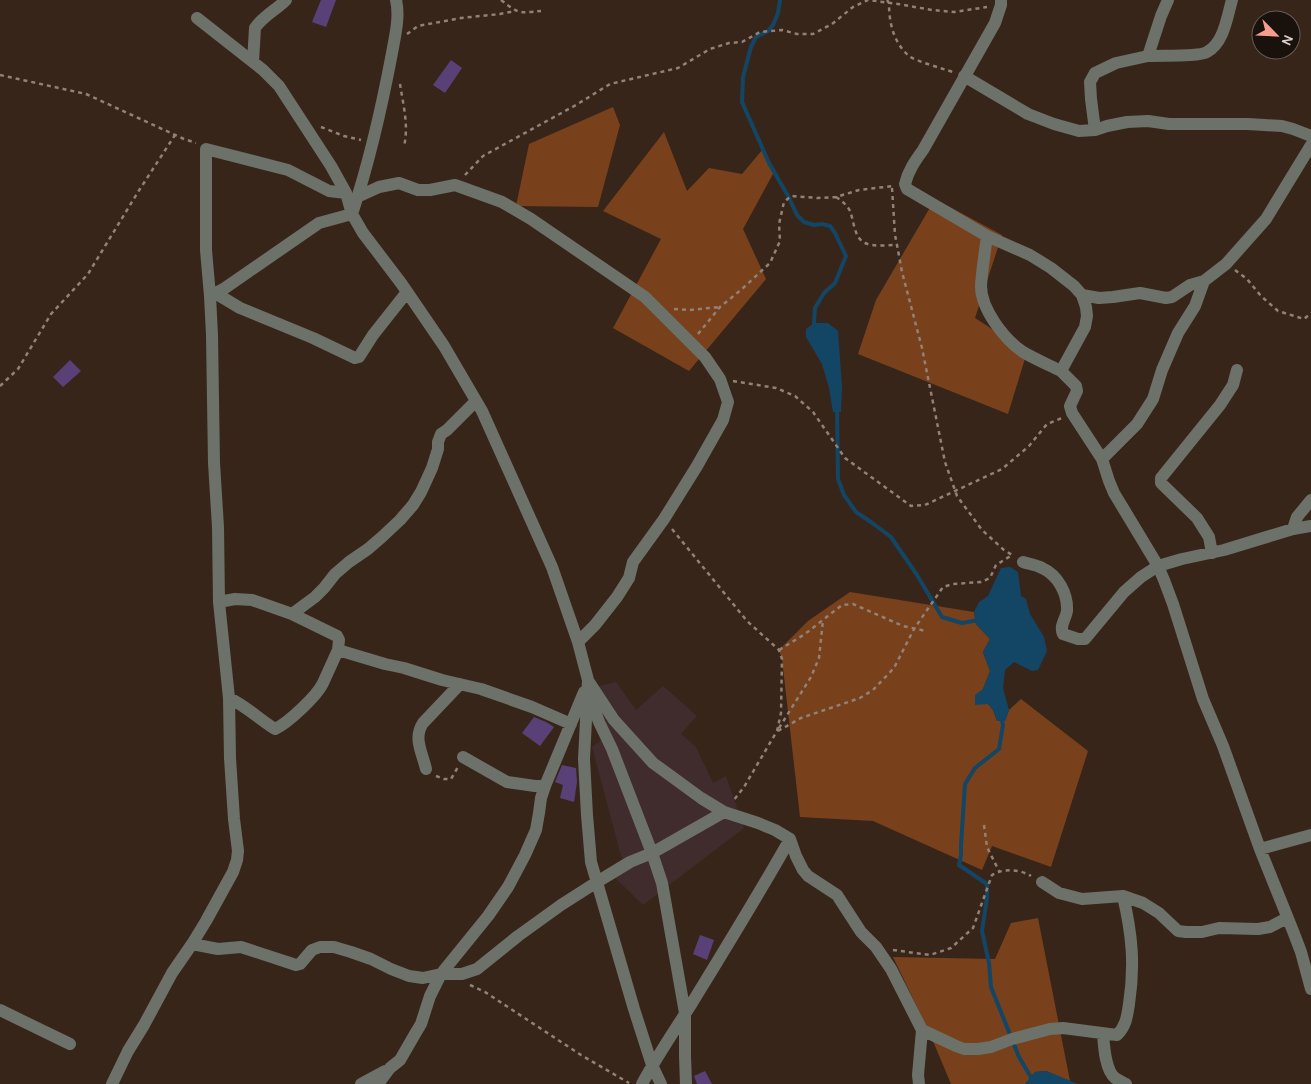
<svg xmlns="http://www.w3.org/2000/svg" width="1311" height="1084" viewBox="0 0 1311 1084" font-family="Karla,sans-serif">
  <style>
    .commercial { fill: #402b2d }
    .forest { fill: #78411b }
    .water { fill: #134664 }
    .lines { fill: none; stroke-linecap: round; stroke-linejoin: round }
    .stream { stroke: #134664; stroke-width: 4 }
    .building { fill: #594178 }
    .path { stroke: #918177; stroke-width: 2.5; stroke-dasharray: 4 4; stroke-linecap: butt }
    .minor { stroke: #6c7269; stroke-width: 12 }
  </style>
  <rect width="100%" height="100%" fill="#38251a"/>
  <!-- commercial -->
  <path class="commercial" d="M616,682L636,710L663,686L697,716L681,734L696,747L713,783L726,776L744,828L643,905L610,873L623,863L592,747L608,734L591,688Z"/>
  <!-- forest -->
  <path class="forest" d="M613,107L620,125L598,207L516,206L529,144Z
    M664,132L687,191L709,168L742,174L763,149L774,172L743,229L766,279L689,371L613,328L661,239L603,211Z
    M935,199L1002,235L975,318L1027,352L1008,414L858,354L876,300Z
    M850,592L974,612L976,624L990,639L983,652L990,671L983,689L988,704L993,710L997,721H1005L1009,710L1021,699L1088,751L1051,867L992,846L982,870L873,821L800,817L782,659L779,650L808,621Z
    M1038,918L1070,1081L1046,1071L1035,1072L1025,1084H951L930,1034L893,957L995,959L1011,923Z"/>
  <!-- water -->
  <path class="water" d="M814,323H828L838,331L842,387L841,412H833L829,388L822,364L806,337V329Z
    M1010,567L1018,572L1021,596L1026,599L1030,614L1044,637L1047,651L1038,670L1032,671L1014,662L1005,670L1003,688L1009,710L1005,721H997L993,710L988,704L975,705V695L983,689L990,671L983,652L990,639L976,624L974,612L979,602L988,596L1001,568Z
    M1046,1071L1078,1084H1025L1035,1072Z"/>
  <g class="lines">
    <!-- stream -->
    <path class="stream" d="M780,0L778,13L773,25L768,31L756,37L751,47L743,77L742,102L769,163L788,196L797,215L804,222L814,225L822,224L830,226L835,233L846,256L835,283L824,293L815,308L814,323L815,326
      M837,408L838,479L844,495L856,512L871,522L891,537L917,575L942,617L962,623L979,620
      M1001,717L1003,725L999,749L975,768L965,784L961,845V855L959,865L987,884V898L982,931L989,963L991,987L1019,1057L1035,1084"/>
  </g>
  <!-- building -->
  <path class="building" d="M321,0H336L326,27L312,22Z
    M451,60L462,68L445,93L433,85Z
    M70,360L81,371L63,387L53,377Z
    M534,717L546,722L554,727L540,746L522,733Z
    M562,765L576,768L577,782L574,802L560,798L563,785L555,782Z
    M700,935L714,940L707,960L693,954Z
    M705,1071L712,1084H697L694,1076Z"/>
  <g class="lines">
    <!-- path -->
    <path class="path" d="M501,0C519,14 518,13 541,11
      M887,0L889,3C889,22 893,42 909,56C915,61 944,69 953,72
      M407,34L418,26L461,18L500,14L515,11
      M0,75L86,94L184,139L196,143
      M400,84C403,104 409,126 404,146
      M321,127L344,136L361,140
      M465,175L483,156L576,105L610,84L678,68L710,49L729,43L742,42L760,32L782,30L797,34H813L832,24L853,7L868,0L898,4L932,10L954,12L987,7
      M892,188L895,235L897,245L902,272L922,348L945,462L957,496L982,530L1004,550L1014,556
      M836,197C842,201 847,205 850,211C854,221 854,238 865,243C874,247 887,245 897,245
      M1235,270L1247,279L1261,296L1278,311L1304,319L1311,313
      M674,309L689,310L720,307
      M698,334L720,307L742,289L770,263L780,241L779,224L784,202L791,196L818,198L836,197L859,190L893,186
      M733,381L776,388L795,396L813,412L845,458L911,506L925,505L1002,469L1029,446L1047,424L1062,418
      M0,386L18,369L51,314L88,274L138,192L175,135
      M672,529L747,621L779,650L782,659L781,713L777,731L744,787L733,801
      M779,650L805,634L842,605L853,604L903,626L926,631
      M779,728L811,677L819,658L823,620
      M778,731L801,718L860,698L873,690L894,668L914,629L943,587L953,584L981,582L990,578L996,565L1012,555
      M436,776L444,779H451L458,767
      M984,825L987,847L999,871
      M893,950L930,955L951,948L973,928L992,875C1004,868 1019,869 1031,876
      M470,985L485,992L581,1055L629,1083"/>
    <!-- minor -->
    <path class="minor" d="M396,0C400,17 395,36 392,53C382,106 369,163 352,214L363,233L401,283L444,346L482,411L552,567L578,642L588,680L584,759L587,815L591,862L634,1009L652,1065L661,1084
      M1001,0V5L995,23L923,150C915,161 908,171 905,184L907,189L987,236L1030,255L1051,268L1074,286L1082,295L1086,307L1087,316L1085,327L1061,371L1076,386L1077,391L1070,406L1072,413L1102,459L1109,481L1114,493L1158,566L1164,580L1173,604L1203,699L1223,746L1260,849L1293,931L1301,952L1311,989
      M197,18L263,70L279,86L331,166L346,193L352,214L319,223L225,288L210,296L212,335L214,463L218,527L219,602L229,698C246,706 259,719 275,729C288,723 317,696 323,683C328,672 333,661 338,650
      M1148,56C1160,55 1199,57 1207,52C1224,43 1227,17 1232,0
      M253,62L255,28C262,17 276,10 286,0
      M964,76L1028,114L1054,124L1079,131L1095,130L1107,126L1127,122L1148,121L1169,124H1248L1282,126L1293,129L1311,136
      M1095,130L1091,99L1090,82L1095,73L1116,63L1148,56L1161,16L1168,0
      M357,197L379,187L399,183L418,190H430L455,185L502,202L531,219L645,297L705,357L720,379L728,402L723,420L697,466L664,519L633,562L629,578L617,597L595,625L578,642
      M987,236C985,252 982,269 981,286C981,309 1004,339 1023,352C1035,359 1049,365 1061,371
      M215,293L240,308L313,338L355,358L359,357L373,335L407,292
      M1082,295L1099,298L1113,297L1140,293L1166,298L1172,297L1190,285L1204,281
      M210,296L206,250V149L288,170L329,191L346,193
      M1102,459L1137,424L1153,399L1162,370L1178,333L1195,306L1204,281L1226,264L1266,219L1311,145
      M1293,529L1297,517L1311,500
      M1212,553L1209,537L1197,518L1161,483V478L1220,405L1233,385L1237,370
      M1023,562C1029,564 1037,565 1042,568C1058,575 1068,594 1067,611C1066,619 1059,625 1063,634L1078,639H1085L1124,592L1141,577L1158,566L1182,559L1224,550L1293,529L1311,526
      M219,602L235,599L252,600L292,614L337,636L339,640L338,650L385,664L404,668L442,680L481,689L532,707L571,724
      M292,614L315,597L324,588L335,574L349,562L368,549L383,536L400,520L413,505L421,492L432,468L438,449V442L441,434L447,430L476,401
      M589,682L614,720L653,763L701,798L724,812
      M590,697L599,722L612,749L652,853L662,883L685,1013V1056L686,1084
      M463,757L507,782L535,786H545
      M426,769C422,752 413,738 423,723L460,684
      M1260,849L1311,835
      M1042,882L1059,893L1082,899L1123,896L1143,903L1159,913L1178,931L1186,932H1202L1219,928L1258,929L1270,927L1287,918
      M192,944L218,949L241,947L296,965L300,964L312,950L320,947H334L351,952L371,959L391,969L409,976L423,978L441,974H462L477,969L518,936L561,905L597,882L630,862L652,853L724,812L758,823L775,830L790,839L796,856L803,870L808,876L837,895L861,932L876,947L891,969L922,1030L918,1075L919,1084
      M0,1010L70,1044
      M922,1030L956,1046L964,1049H978L991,1047L1012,1039L1050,1029L1063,1028L1117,1035C1126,1026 1127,1017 1129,1004C1135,965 1132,934 1123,896
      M1103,1034C1104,1046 1105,1070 1115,1078C1118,1080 1123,1082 1126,1084
      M112,1084L128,1051L144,1025L172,973L192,944L206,921L233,872L237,860L238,851L234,819L230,758L229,698
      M361,1084L385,1071
      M378,1084L390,1068L400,1060L415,1034L421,1024L430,996L441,974L488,916L508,887L525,855L536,830L539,813L541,798L545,786L584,692
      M642,1084C657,1056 675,1030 692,1003C725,949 759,894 790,839"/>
  </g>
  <!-- north arrow -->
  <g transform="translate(1276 35) rotate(114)"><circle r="24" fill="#19110b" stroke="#675d57"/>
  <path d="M0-4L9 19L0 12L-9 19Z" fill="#f59d8f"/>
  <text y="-8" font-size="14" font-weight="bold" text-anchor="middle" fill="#ddd0c8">N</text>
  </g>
</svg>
